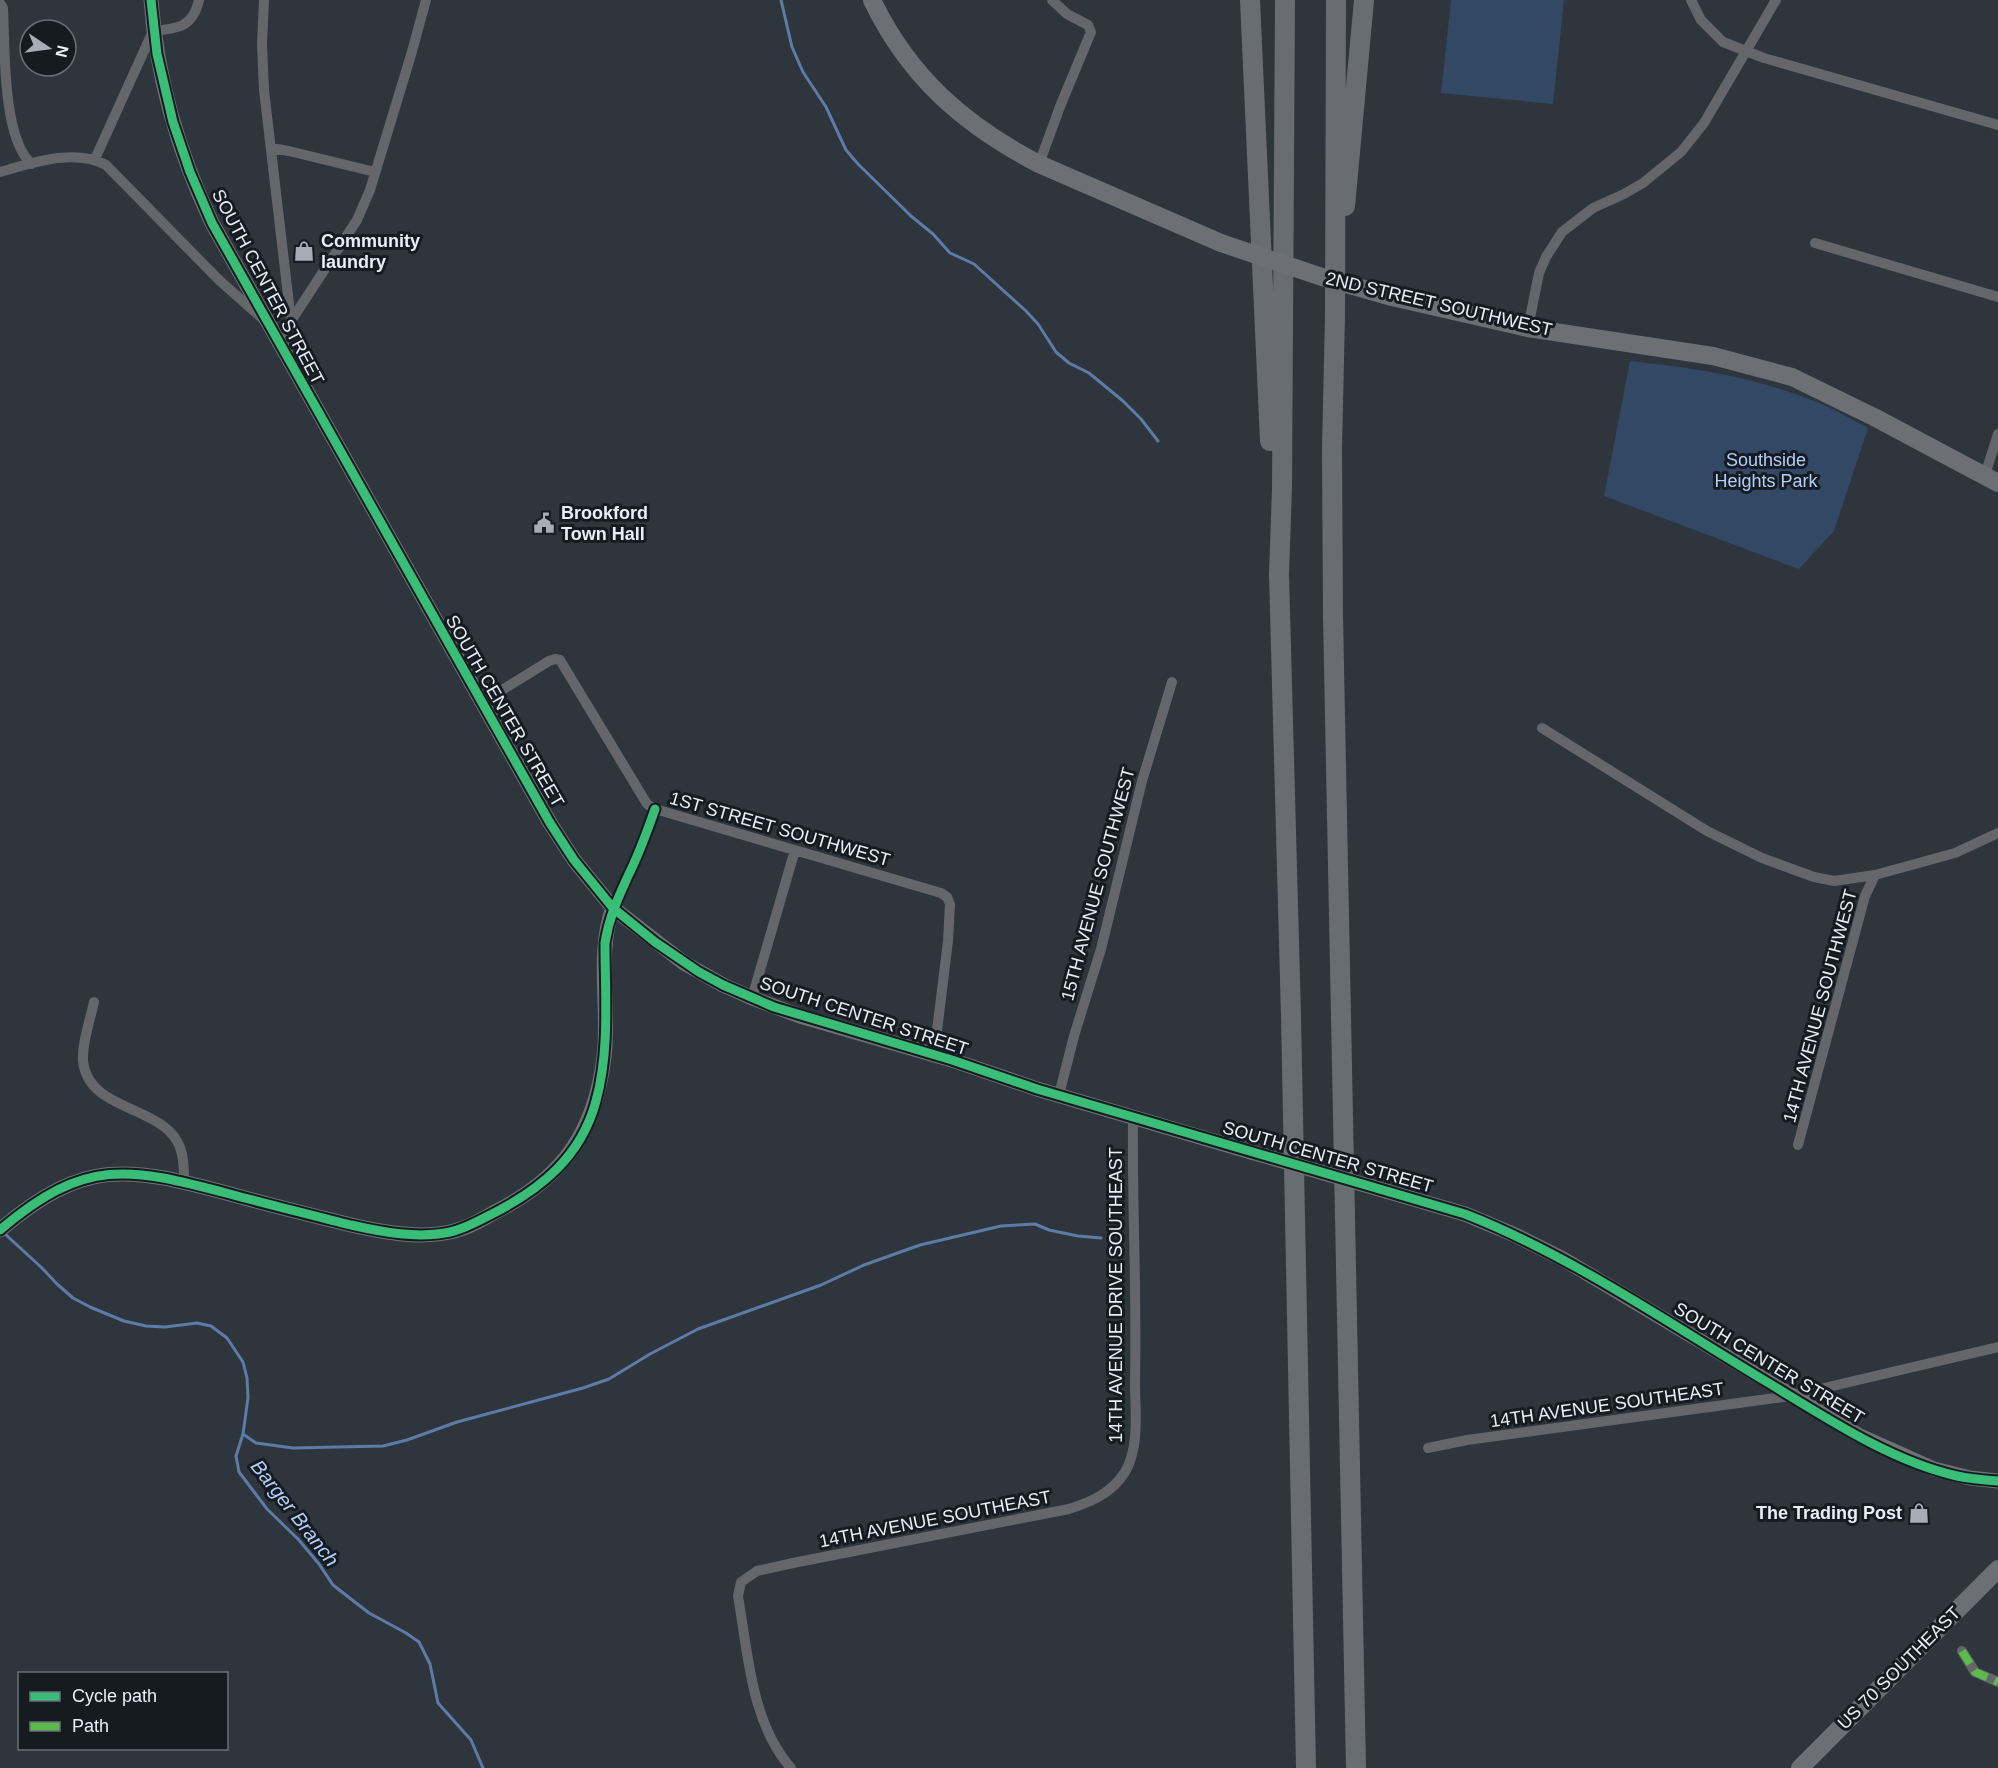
<svg xmlns="http://www.w3.org/2000/svg" width="1998" height="1768" viewBox="0 0 1998 1768" font-family="Arial,sans-serif">
  <style>
    .green { fill: #334865 }
    .lines { fill: none; stroke-linecap: round; stroke-linejoin: round }
    .stream { stroke: #5c7ba7; stroke-width: 3 }
    .street { stroke: #64666a; stroke-width: 10 }
    .secondary { stroke: #6f7176; stroke-width: 15 }
    .primary { stroke: #6c7074; stroke-width: 18 }
    .highway { stroke: #696c73; stroke-width: 20 }
    .secondary-bridge { stroke: #6f7176; stroke-width: 15 }
    .primary-bridge { stroke: #6c7074; stroke-width: 18 }
    .quiet { stroke: #5cbc4b; stroke-width: 8; stroke-dasharray: 15 8; stroke-linecap: butt }
    .cycleway-casing { stroke: #161b22; stroke-width: 13 }
    .cycleway { stroke: #3abd76; stroke-width: 9 }
    .labels { text-anchor: middle; dominant-baseline: central; stroke-width: 6; stroke-linejoin: round; paint-order: stroke }
    .poi-label { font-size: 18px; font-weight: bold; fill: #e7eef8; stroke: #161b22; text-anchor: start }
    .street-label { font-size: 18px; fill: #e7eef8; stroke: #161b22 }
    .park-label { font-size: 18px; fill: #b1cff9; stroke: #161b22 }
    .water-label { font-size: 20px; font-style: italic; fill: #b1cff9; stroke: #161b22 }
  </style>
  <rect width="100%" height="100%" fill="#2f353d"/>
  <!-- green -->
  <path class="green" d="M1451,0H1564L1553,104L1441,93Z
    M1630,361C1694,368 1755,377 1814,401C1833,408 1850,419 1868,428L1834,531L1799,569L1604,496Z"/>
  <g class="lines">
    <!-- stream -->
    <path class="stream" d="M781,0L792,47L803,72L826,107L846,150L858,164L911,216L933,234L950,253L974,264L1026,311L1038,324L1056,352L1069,363L1089,373L1123,401L1141,419L1158,441
      M5,1234L42,1268L57,1284L73,1298L90,1307L124,1321L146,1326L165,1327L197,1323L211,1326L227,1338L243,1362L247,1378L248,1398L243,1434L236,1456L239,1472L267,1509L298,1539L319,1564L333,1585L369,1613L406,1633L419,1642L430,1664L438,1703L471,1740L483,1768
      M243,1434L256,1443L293,1448L383,1446L407,1440L457,1422L583,1388L609,1379L650,1354L698,1329L821,1285L864,1265L920,1245L1001,1226L1035,1224L1049,1230L1078,1236L1101,1238"/>
    <!-- street -->
    <path class="street" d="M264,0L262,45L264,90L291,321
      M1691,0L1701,20L1723,42L1764,58L1998,125
      M0,3L3,8C5,45 2,140 32,164
      M271,148L289,151L375,172
      M95,159L153,31C178,29 193,27 199,0
      M1039,164L1061,104L1091,32L1088,25L1067,14L1052,0
      M0,172C32,163 75,148 106,165L219,280L263,319
      M1815,243L1998,297
      M1528,328L1539,273L1546,257L1562,232L1593,208L1624,194L1643,183L1681,152L1704,123L1776,0
      M283,350L291,321L357,220L370,190L411,55L426,0
      M1985,475L1998,434
      M481,703L549,661L555,659L560,660L647,804L655,809L941,893L947,897L950,904L948,941L934,1055
      M1542,728L1707,831L1762,858L1814,877L1834,881L1875,875L1955,853L1998,833
      M613,908L644,839L655,809
      M752,998L795,850
      M94,1002C90,1021 82,1042 83,1061C88,1110 156,1105 177,1141C184,1153 184,1169 184,1182
      M1059,1095L1074,1036L1101,949L1142,781L1172,682
      M1798,1145L1865,896L1875,875
      M1428,1448L1467,1440L1790,1396L1998,1347
      M1962,1651L1975,1672L1998,1682
      M791,1768C751,1723 748,1653 738,1596L741,1582L757,1571L793,1563L1069,1509C1091,1502 1112,1493 1125,1472C1140,1447 1135,1410 1135,1382C1137,1294 1132,1206 1133,1117"/>
    <!-- secondary -->
    <path class="secondary" d="M151,0C157,79 178,152 212,223L550,823L574,860L613,908L684,963L723,985L752,998L800,1016L952,1060L1037,1089L1251,1152
      M1386,1191L1465,1214L1515,1235L1563,1259L1858,1435L1934,1469L1970,1478L1998,1481
      M0,1230C86,1157 128,1167 230,1194C270,1205 311,1215 351,1225C382,1232 418,1239 450,1232C466,1229 481,1220 495,1212C563,1178 595,1132 604,1057C610,1009 596,953 613,908"/>
    <!-- primary -->
    <path class="primary" d="M872,0C909,77 964,125 1039,164L1221,243
      M1392,297L1528,328L1713,356L1792,377L1874,417L1998,483
      M1800,1768L1998,1569"/>
    <!-- highway -->
    <path class="highway" d="M1250,0L1270,441
      M1285,0L1282,488L1279,574L1291,1016L1306,1768
      M1336,0L1335,316L1332,449L1333,616L1356,1768
      M1345,206L1364,0"/>
    <!-- secondary-bridge -->
    <path class="secondary-bridge" d="M1251,1152L1386,1191"/>
    <!-- primary-bridge -->
    <path class="primary-bridge" d="M1221,243L1322,277L1392,297"/>
    <!-- quiet -->
    <path class="quiet" d="M1962,1651L1975,1672L1998,1682"/>
    <!-- cycleway casing -->
    <g class="cycleway-casing">
      <path id="cycleway" d="M151,0L157,54L173,122L190,172L212,223L550,823L574,860L613,908L655,942L699,972L723,985L774,1007L952,1060L1037,1089L1465,1214C1570,1255 1670,1324 1767,1382C1825,1417 1890,1461 1957,1476C1971,1479 1984,1480 1998,1481
        M0,1230C86,1157 128,1167 230,1194C270,1205 311,1215 351,1225C382,1232 418,1239 450,1232C465,1229 478,1221 492,1214C541,1189 581,1157 596,1101C610,1050 605,995 605,943C609,917 618,898 628,876C639,854 647,832 655,809"/>
    </g>
    <!-- cycleway -->
    <use href="#cycleway" class="cycleway"/>
  </g>
  <!-- icons -->
  <defs>
    <g id="shop-bare" transform="scale(1.62)"><path d="M-5-2.5h2.3a2.7 3.5 0 0 1 5.4 0H5L5.5 6h-11ZM-1.5-2.5h3a1.5 2.3 0 0 0-3 0Z" fill="#a7adb7" stroke="#161b22" stroke-width="2.5" paint-order="stroke"/></g>
    <g id="civic-bare" transform="scale(1.62)"><path d="M-.6-6.5H3V-4.5H.6V-3L4-1V1h2V6H-6V1h2V-1L-.6-3ZM-1.2 2.5V6h2.4V2.5Z" fill="#a7adb7" stroke="#161b22" stroke-width="2.5" paint-order="stroke"/></g>
  </defs>
  <g fill-rule="evenodd">
    <use href="#shop-bare" x="304" y="251"/>
    <use href="#civic-bare" x="544" y="523"/>
    <use href="#shop-bare" x="1919" y="1513"/>
  </g>
  <g class="labels">
    <!-- poi labels -->
    <g class="poi-label">
      <text x="321" y="241">Community<tspan x="321" dy="21">laundry</tspan></text>
      <text x="561" y="513">Brookford<tspan x="561" dy="21">Town Hall</tspan></text>
      <text x="1902" y="1513" text-anchor="end">The Trading Post</text>
    </g>
    <!-- street labels -->
    <g class="street-label">
      <text transform="translate(268 287) rotate(62)">SOUTH CENTER STREET</text>
      <text transform="translate(1439 304) rotate(13)">2ND STREET SOUTHWEST</text>
      <text transform="translate(505 711) rotate(60)">SOUTH CENTER STREET</text>
      <text transform="translate(780 829) rotate(16)">1ST STREET SOUTHWEST</text>
      <text transform="translate(1098 884) rotate(-75)">15TH AVENUE SOUTHWEST</text>
      <text transform="translate(1820 1006) rotate(-75)">14TH AVENUE SOUTHWEST</text>
      <text transform="translate(864 1016) rotate(18)">SOUTH CENTER STREET</text>
      <text transform="translate(1328 1157) rotate(16)">SOUTH CENTER STREET</text>
      <text transform="translate(1116 1295) rotate(-90)">14TH AVENUE DRIVE SOUTHEAST</text>
      <text transform="translate(1769 1363) rotate(31)">SOUTH CENTER STREET</text>
      <text transform="translate(1607 1405) rotate(-8)">14TH AVENUE SOUTHEAST</text>
      <text transform="translate(935 1519) rotate(-11)">14TH AVENUE SOUTHEAST</text>
      <text transform="translate(1899 1668) rotate(-45)">US 70 SOUTHEAST</text>
    </g>
    <!-- park labels -->
    <g class="park-label">
      <text x="1766" y="460">Southside<tspan x="1766" dy="21">Heights Park</tspan></text>
    </g>
    <!-- water labels -->
    <g class="water-label">
      <text transform="translate(295 1513) rotate(52)">Barger Branch</text>
    </g>
  </g>
  <!-- legend -->
  <rect x="18" y="1672" width="210" height="78" fill="#161b22" stroke="#6a6f78" stroke-width="1.5"/>
  <rect x="30" y="1692" width="30" height="9" fill="#3abd76" stroke="#6a6f78" stroke-width="1.5"/>
  <text x="72" y="1702" font-size="18" fill="#e7eef8">Cycle path</text>
  <rect x="30" y="1722" width="30" height="9" fill="#5cbc4b" stroke="#6a6f78" stroke-width="1.5"/>
  <text x="72" y="1732" font-size="18" fill="#e7eef8">Path</text>
  <!-- north arrow -->
  <g transform="translate(48 48) rotate(103)"><circle r="28" fill="#161b22" stroke="#6a6f78" stroke-width="1.5"/>
  <path d="M0-4.5L10 22L0 15L-10 22Z" fill="#a7adb7"/>
  <text y="-9" font-size="16" font-weight="bold" text-anchor="middle" fill="#e7eef8">N</text>
  </g>
</svg>
